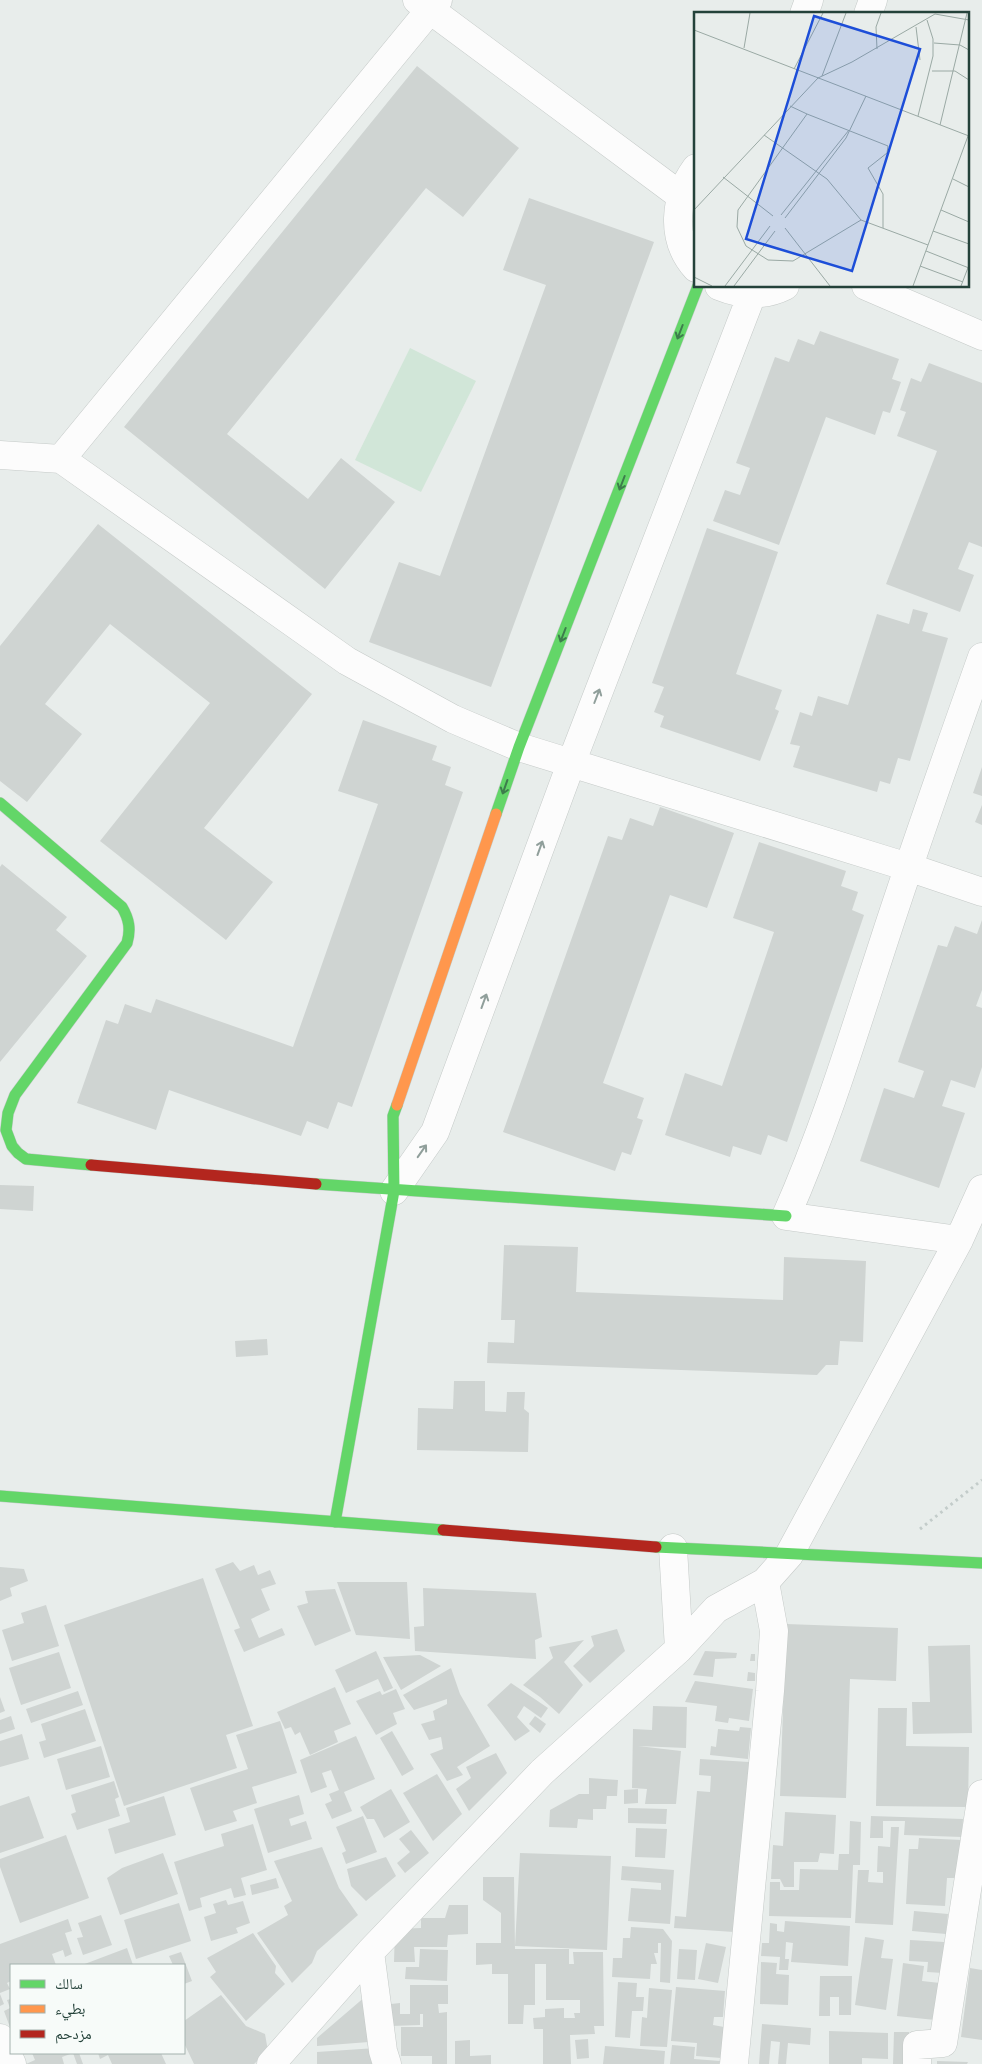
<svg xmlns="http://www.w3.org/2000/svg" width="982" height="2064" viewBox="0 0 982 2064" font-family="'Varela Round','Noto Naskh Arabic',sans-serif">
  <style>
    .green { fill: #d1e6d8 }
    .building { fill: #cfd4d2 }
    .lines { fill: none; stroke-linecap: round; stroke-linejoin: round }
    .street-casing { stroke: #c5cac8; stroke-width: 29 }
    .fast-casing { stroke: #c3cbc8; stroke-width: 12 }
    .slow-casing { stroke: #c3cbc8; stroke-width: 12 }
    .jam-casing { stroke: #c3cbc8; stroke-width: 12 }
    .path { stroke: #c3ccca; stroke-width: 3; stroke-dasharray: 2.5 4; stroke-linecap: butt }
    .street { stroke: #fcfcfc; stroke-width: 28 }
    .fast { stroke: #63d668; stroke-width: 11 }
    .slow { stroke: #ff974d; stroke-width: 11 }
    .jam { stroke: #b3261e; stroke-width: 11 }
    .oneway { stroke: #3d7d4c }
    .oneway2 { stroke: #909f9b }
    .inset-road { fill: none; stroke: #9aa9a4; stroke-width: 1 }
    .view { fill: #1d4ed8; fill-opacity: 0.15; stroke: #1d4ed8; stroke-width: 2.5 }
    .inset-edge { fill: none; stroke: #24423a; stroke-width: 2.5 }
  </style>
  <rect width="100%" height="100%" fill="#e8edeb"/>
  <!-- green -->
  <path class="green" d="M410,348L476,381L421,492L355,460Z"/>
  <!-- building -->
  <path class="building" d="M417,66L519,148L463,217L426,188L227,434L308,499L341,458L395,502L325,589L124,427Z
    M529,198L654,242L491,687L369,642L399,562L440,576L546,285L503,270Z
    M820,331L899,359L892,379L901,382L890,413L883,411L875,435L826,417L779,545L713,521L725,490L740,495L750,468L736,463L775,357L789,362L798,339L814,345Z
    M929,363L982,383V547L969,542L958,569L974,575L960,612L886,584L937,451L897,436L906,412L900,410L911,378L921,382Z
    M98,524L312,694L204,828L273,882L226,940L100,841L210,703L110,624L45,704L82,734L27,802L0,781V646Z
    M707,528L778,552L736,674L782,690L775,709L779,711L760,761L660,727L664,716L654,712L664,687L652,683Z
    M913,609L928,613L922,631L948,638L910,761L898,758L890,784L880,781L877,792L793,767L800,746L790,744L800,712L812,716L818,696L848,705L877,614L909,624Z
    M363,720L437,746L432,760L451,767L445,785L463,792L352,1107L338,1102L328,1129L307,1121L301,1136L169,1090L156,1130L77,1103L106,1020L118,1024L125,1004L151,1013L156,999L293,1047L378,804L338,791Z
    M982,767V796L973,793Z
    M982,805V825L975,822Z
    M660,807L734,833L707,908L670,895L603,1083L644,1098L637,1118L643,1120L631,1155L622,1152L615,1171L503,1132L608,836L622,840L630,818L653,826Z
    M759,842L846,871L841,886L858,892L852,910L864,915L787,1142L768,1135L761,1155L733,1146L730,1157L665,1135L685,1073L722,1086L774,932L733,918Z
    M2,864L67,917L56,930L87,956L0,1062V867Z
    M982,920V990L976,1006L982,1008V1067L975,1088L951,1080L942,1106L965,1113L939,1188L860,1161L884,1088L914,1098L924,1071L898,1062L938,945L947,947L955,926L977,934Z
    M0,1185L34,1186L33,1211L0,1209Z
    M504,1245L578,1247L576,1292L783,1300L784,1257L866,1261L863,1342L840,1341L838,1365H826L817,1375L487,1363L488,1342L514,1343L515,1320H501Z
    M267,1339L268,1355L236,1357L235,1341Z
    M454,1381H485V1411L506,1412L507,1392H525L524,1409L529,1413L528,1452L417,1450L418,1408L453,1409Z
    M233,1562L240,1571L254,1565L258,1575L270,1570L276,1584L261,1589L270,1610L251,1619L259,1638L282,1628L285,1635L244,1652L234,1630L240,1628L215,1569Z
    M0,1567L24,1569L28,1581L10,1588L12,1596L0,1601Z
    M203,1578L253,1726L226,1735L237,1768L124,1806L64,1625Z
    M337,1582H407L410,1639L356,1635Z
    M423,1588L536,1593L542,1637L535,1640L536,1659L415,1651L414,1627L424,1626Z
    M335,1589L351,1631L315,1646L297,1606L308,1603L305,1591Z
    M46,1605L59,1646L12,1661L2,1630L24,1623L21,1613Z
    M786,1624L898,1628L896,1681L850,1679L846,1798L780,1796Z
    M617,1629L625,1651L590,1683L573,1666L594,1646L591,1636Z
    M584,1640L564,1662L583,1685L559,1714L540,1697L523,1685L553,1658L549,1647Z
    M970,1645L972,1733L913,1734L912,1702H930L928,1646Z
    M376,1651L393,1688L384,1692L378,1679L346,1693L335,1670Z
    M705,1651L737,1653L736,1658L715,1659L713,1677L693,1675Z
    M59,1652L71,1688L21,1705L9,1668Z
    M751,1654H755V1661H750Z
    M420,1655L441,1666L401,1690L383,1657Z
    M451,1668L460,1694L490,1746L457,1767L463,1775L447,1781L430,1754L443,1749L441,1737L429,1740L421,1724L435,1720L433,1711L447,1704V1699L414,1710L403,1695Z
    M748,1672L755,1673V1681H747Z
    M695,1681L753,1689L749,1721L729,1718L728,1723L715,1721L717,1706L685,1702Z
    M511,1683L548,1708L541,1718L524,1706L517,1717L530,1731L515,1741L487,1705Z
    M335,1687L351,1724L334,1731L338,1742L310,1755L300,1732L295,1735L291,1727L285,1729L277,1712Z
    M396,1689L405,1709L393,1713L397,1724L376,1735L356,1701L380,1691L382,1695Z
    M78,1691L83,1705L31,1723L26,1709Z
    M0,1697L5,1711L0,1713Z
    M653,1706L687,1707L686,1748L638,1746L681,1751L676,1804H645L647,1789L632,1788L633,1729L652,1730Z
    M878,1708H907L906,1746L969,1747L968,1807L876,1806Z
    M85,1709L96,1741L44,1758L39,1742L46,1740L41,1724Z
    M11,1716L15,1729L0,1734V1720Z
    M535,1716L546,1724L540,1733L529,1724Z
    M280,1721L297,1773L252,1787L257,1803L233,1811L237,1821L205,1831L190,1788L248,1769L236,1735Z
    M740,1727L751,1728L748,1759L710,1755L711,1746L716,1747L718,1729L739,1731Z
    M392,1731L414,1769L402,1776L380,1738Z
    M22,1734L29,1759L0,1767V1741Z
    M356,1736L375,1779L344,1792L352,1811L332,1819L325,1804L332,1801L329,1794L339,1790L331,1770L322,1773L327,1787L311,1793L300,1760Z
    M101,1746L110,1777L66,1790L57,1759Z
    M496,1753L507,1773L469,1811L456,1789L471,1778L466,1767Z
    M700,1759L749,1762L734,1932L674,1928L675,1916L686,1917L697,1791L710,1792L711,1776L699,1775Z
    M437,1774L462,1814L433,1841L403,1793Z
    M589,1778L618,1780L617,1796H607L606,1809H593V1820L578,1819L577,1828L549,1827L550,1810L579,1794H589Z
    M114,1781L119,1797L115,1799L120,1816L77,1830L71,1814L76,1812L71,1795Z
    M391,1789L410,1822L384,1838L374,1819H367L360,1807Z
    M638,1789V1803L624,1804V1790Z
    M299,1795L304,1814L289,1819L291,1826L306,1821L312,1839L268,1853L254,1809Z
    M29,1796L44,1838L0,1853V1806Z
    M164,1796L176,1835L115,1854L108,1829L130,1822L126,1808Z
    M628,1808L667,1809L666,1824L628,1823Z
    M785,1812L836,1815L834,1854L820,1853L818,1862H794V1887H784L780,1879H771L773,1845L783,1846Z
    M363,1816L377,1852L346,1864L342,1853L346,1851L336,1827Z
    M871,1816L963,1819L962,1837L904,1835L905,1821H883V1838H870Z
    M850,1821L861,1822L860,1865H853L851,1918L769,1916L770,1882H780V1890H799L800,1869L838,1870L839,1854H849Z
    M253,1824L267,1870L241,1878L246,1895L234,1898L231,1888L200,1898L202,1907L189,1911L174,1862L224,1846L221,1834Z
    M891,1827H899L893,1925L855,1923L858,1870H869L868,1882L883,1883V1872H877L878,1846L890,1847Z
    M636,1828L667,1829L665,1858L635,1857Z
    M411,1830L429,1853L405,1873L397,1863L410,1852L399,1839Z
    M66,1835L89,1898L20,1923L0,1867V1859Z
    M919,1838L962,1840L960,1878H947L945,1906L906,1904L909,1849H918Z
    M322,1847L339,1888L358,1915L317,1951L312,1963L292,1983L257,1933L288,1915L284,1906L292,1901L274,1861Z
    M163,1853L178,1894L120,1915L107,1878L122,1868Z
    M520,1853L611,1856L607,1950L515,1946Z
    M386,1857L396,1876L366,1901L351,1886L347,1869Z
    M622,1866L674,1870L670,1924L628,1921L631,1888L661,1890V1883L621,1880Z
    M483,1877H514L515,1949H569V1964H574L573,1952H603L604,2026H594L595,2034L570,2035L571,2064H543V2029H534L533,2018L545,2017V2009L564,2008V2018H575L574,2013H580V2000H546V1964H535V2005H524L523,2024H508V1974H492V1964L476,1965V1943H501V1913L483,1900Z
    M276,1878L279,1888L252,1895L250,1885Z
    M226,1900L228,1905L243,1901L250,1923L236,1928L238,1933L211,1941L204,1917L216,1913L213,1904Z
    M179,1903L191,1941L136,1959L124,1920Z
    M449,1905H468V1934L448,1935L447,1947H414L415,1962H394L395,1929L421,1928V1918H445Z
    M914,1911L948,1914L946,1934L912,1931Z
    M101,1915L112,1945L83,1955L77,1938L83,1937L78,1923Z
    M68,1919L72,1931L65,1933L72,1954L65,1957L63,1950L52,1954L56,1965H11V1981L7,1983L10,1989L0,1993V1944Z
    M785,1921L850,1926L848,1966L791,1962L793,1943L786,1942L785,1959H789L788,1970H779L780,1957L761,1956L762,1943H769L770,1923L777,1924V1931L784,1932Z
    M631,1927L663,1929L672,1941L670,1983L660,1982L661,1943H658V1953H654L657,1964H651L650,1979L612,1977L613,1958H622L623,1938H630Z
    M253,1933L276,1966L275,1973L285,1984L246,2021L210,1977L216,1972L207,1958Z
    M865,1937L884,1940L881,1958L893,1959L886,2010L855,2005Z
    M910,1940L944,1942L943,1973L927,1972L928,1962L909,1961Z
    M706,1943L726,1947L718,1983L698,1979Z
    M127,1948L133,1965H82Z
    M420,1949L448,1950L447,1981L405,1979L406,1967H419Z
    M679,1949L697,1950L695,1980L677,1979Z
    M181,1952L192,1981L184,1984V1965H173L169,1956Z
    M761,1962L777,1963L776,1974L789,1975L788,2005L760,2004Z
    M903,1963L924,1966L922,1981L940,1983L935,2020L897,2016Z
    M970,1968L982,1970V2040L961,2037Z
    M820,1976H852L851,2015H839V1997H830V2016H819Z
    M618,1982L637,1983L636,1997H644L643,2011H632L630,2038L615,2037Z
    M410,1985H448V2004H438L439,2013L447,2012V2064H432V2056H401V2027H423V2014H420V2025L391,2026V2004L400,2003V2014H410Z
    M676,1987L725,1991L723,2017H714L713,2025L724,2027L721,2058L696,2056L697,2043L671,2041Z
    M649,1988L672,1990L667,2047L640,2046L642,2017L647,2018Z
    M0,1994L4,2004L0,2006Z
    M221,1995L246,2026L265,2034L268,2051L254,2064H194L184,2043V2021Z
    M366,1996L369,2042L317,2046V2038Z
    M11,1999V2030L4,2011L10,2008L7,2000Z
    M762,2024L811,2028L810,2045L788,2043L786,2064H778L780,2042L771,2041L769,2064H759Z
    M829,2031L888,2033V2059L862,2058V2064H829Z
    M894,2032H909L908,2064H893Z
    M588,2039L589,2058L577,2059L575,2040Z
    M470,2040V2056L491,2055V2064H455V2041Z
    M672,2045L695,2047L694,2059L720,2061L719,2064H670Z
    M605,2046L665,2051L664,2064H603Z
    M376,2048L378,2064H317V2052Z
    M32,2053H79L83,2064H77L73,2053L62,2057L64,2064H26L35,2060Z
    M98,2053H161L166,2064H112L108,2055L100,2059Z
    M937,2061L968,2062L967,2064H937Z"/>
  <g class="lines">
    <!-- street casing -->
    <g class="street-casing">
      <path id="street" d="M417,0L681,196
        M804,14L809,0
        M868,14L873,0
        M696,168C674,198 670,239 696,268
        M719,286C741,295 763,297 785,286
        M866,286L982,336
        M0,455L61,459L438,0
        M61,459L347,661L453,719L519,747L908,867L982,892
        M394,1191L435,1132L572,761L752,294
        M959,1240L786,1216C825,1128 853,1036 883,944C914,848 948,753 982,657
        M673,1548L679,1649
        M370,1952L383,2051L387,2064
        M0,2038L12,2064
        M271,2064L370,1952L542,1772L679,1649L716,1609L765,1582L789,1555L959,1240L982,1189
        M734,2064L770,1691L774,1631L765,1582
        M917,2064V2045L943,2043L982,1794"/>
    </g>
    <!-- fast casing -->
    <g class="fast-casing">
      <path id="fast" d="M0,803L122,907C129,919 131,929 127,943L15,1095L8,1113L6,1130L12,1146L18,1153L26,1159L91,1165
        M496,814L519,747L698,286
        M316,1184L786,1216
        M0,1496L443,1530
        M335,1522L394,1191L393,1116L397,1105
        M656,1547L982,1563"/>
    </g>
    <!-- slow casing -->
    <g class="slow-casing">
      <path id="slow" d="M397,1105L496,814"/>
    </g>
    <!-- jam casing -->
    <g class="jam-casing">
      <path id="jam" d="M91,1165L316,1184
        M443,1530L656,1547"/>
    </g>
    <!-- path -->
    <path class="path" d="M920,1529L982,1480"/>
    <!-- street -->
    <use href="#street" class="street"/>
    <!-- fast -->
    <use href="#fast" class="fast"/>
    <!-- slow -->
    <use href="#slow" class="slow"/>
    <!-- jam -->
    <use href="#jam" class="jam"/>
  </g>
  <!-- one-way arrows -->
  <defs><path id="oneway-shaft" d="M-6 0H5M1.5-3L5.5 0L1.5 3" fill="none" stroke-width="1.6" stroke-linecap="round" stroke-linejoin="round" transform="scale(1.25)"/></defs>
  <g class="oneway">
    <use href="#oneway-shaft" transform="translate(680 332) rotate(111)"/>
    <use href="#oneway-shaft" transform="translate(622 483) rotate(111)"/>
    <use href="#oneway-shaft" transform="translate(563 635) rotate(111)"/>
    <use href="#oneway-shaft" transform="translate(505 787) rotate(109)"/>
  </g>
  <g class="oneway2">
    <use href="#oneway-shaft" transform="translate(597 696) rotate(-69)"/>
    <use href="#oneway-shaft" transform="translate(540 848) rotate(-70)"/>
    <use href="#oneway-shaft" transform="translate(484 1001) rotate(-70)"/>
    <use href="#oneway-shaft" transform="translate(422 1151) rotate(-55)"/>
  </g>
  <!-- overview -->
  <g transform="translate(694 12)">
    <rect width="275" height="275" fill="#e8edeb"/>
    <path class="inset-road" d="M222,15L226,48M0,18L275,124M240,31L266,33L275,38M50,36L56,1M183,37L182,15L187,1M100,57L129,1M238,59H261L275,68M128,64L152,1M96,94L113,102L44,198L43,215L52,234L74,248L99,249L167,208L234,233M113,102L194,134L193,141L174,156L189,182V216M224,104L239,44V27L233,8M246,113L273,1M70,123L133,167L167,208M29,165L79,204M259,167L275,175M0,198L124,66L158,50L241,2L275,8M247,198L275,210M87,203L155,118M91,206L152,126L172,84M91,216L136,274M239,219L275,232M232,239L275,256M226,254L269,270M0,265L18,274M31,274L76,214M40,274L81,219M219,274L274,124M267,274L275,253"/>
    <path class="view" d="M120,4L226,37L158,259L52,227Z"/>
    <rect width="275" height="275" class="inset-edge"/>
  </g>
  <!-- legend -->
  <rect x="10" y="1964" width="175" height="90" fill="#f7fbf9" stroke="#a3b1ad"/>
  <rect x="20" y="1980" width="25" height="8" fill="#63d668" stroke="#a3b1ad"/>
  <text x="55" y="1989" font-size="15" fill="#24423a">سالك</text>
  <rect x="20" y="2005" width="25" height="8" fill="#ff974d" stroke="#a3b1ad"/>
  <text x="55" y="2014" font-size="15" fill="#24423a">بطيء</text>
  <rect x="20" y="2030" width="25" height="8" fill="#b3261e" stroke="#a3b1ad"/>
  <text x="55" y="2039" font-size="15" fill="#24423a">مزدحم</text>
</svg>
